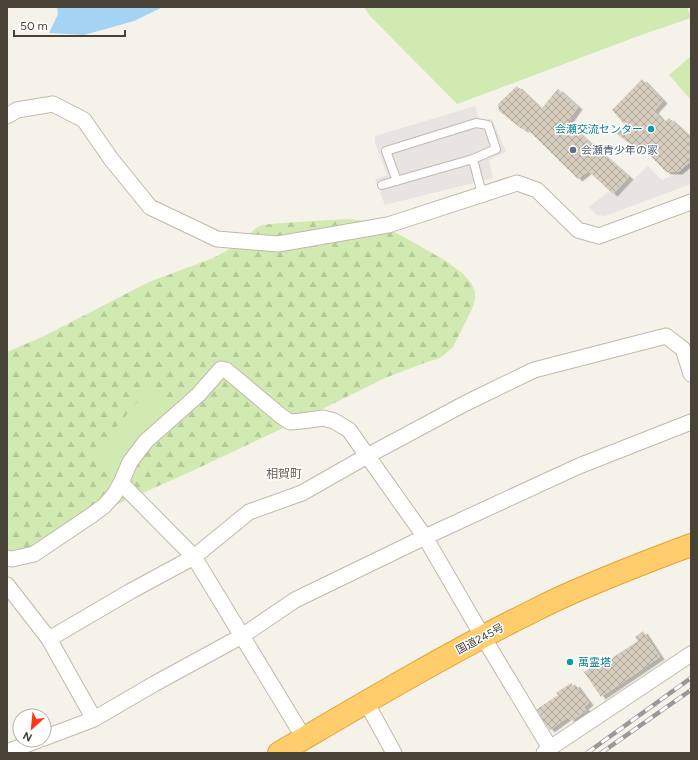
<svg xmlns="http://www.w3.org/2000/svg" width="698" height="760" viewBox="0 0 698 760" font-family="Figtree,'Noto Sans JP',sans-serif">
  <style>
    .forest { fill: url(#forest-firs) }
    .park { fill: #d1eab1 }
    .parking { fill: #e7e4e1 }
    .water { fill: #a5d3f3 }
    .building { fill: url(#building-cross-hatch); filter: url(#shadow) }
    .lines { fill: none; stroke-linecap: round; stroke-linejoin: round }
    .lane-casing { stroke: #c1b9ab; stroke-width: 10 }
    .street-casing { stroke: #c1b9ab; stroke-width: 17 }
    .highway-casing { stroke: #e3a236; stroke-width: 24 }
    .lane { stroke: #fff; stroke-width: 8 }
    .street { stroke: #fff; stroke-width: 15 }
    .highway { stroke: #ffcd6b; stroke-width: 22 }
    .rail-casing { stroke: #989898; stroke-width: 4.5 }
    .rail { stroke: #fff; stroke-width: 3; stroke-dasharray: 9; stroke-linecap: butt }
    .culture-dot { fill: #0f9aa8; stroke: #fff; stroke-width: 1.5 }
    .service-dot { fill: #5c6f8a; stroke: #fff; stroke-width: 1.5 }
    .labels { text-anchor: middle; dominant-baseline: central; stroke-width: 3; stroke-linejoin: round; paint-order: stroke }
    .culture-label { font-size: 11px; fill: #0d838f; stroke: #fff; text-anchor: end }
    .service-label { font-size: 11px; fill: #4e5e75; stroke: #fff; text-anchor: start }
    .street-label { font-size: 11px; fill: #494237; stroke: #fff }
    .neighbourhood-label { font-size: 12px; fill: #6d604e; stroke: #fff }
  </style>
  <defs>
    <pattern id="forest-firs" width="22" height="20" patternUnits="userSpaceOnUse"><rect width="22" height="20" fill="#d1eab1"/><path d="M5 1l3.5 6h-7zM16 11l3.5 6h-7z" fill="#b5ca99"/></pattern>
    <pattern id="building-cross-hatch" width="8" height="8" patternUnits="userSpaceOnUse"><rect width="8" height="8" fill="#d7cdbe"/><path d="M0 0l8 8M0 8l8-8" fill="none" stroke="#b0a89b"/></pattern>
    <filter id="shadow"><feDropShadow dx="4.5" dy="2.5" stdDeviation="0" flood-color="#0004"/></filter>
  </defs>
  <rect width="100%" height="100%" fill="#f5f2e9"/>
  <!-- forest -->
  <path class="forest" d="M347,219L369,221L380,225L402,236L446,261L462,273L471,283L475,291V299L473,306L470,313L453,347L443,356L437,359L427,362L385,378L296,422L190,472L55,532L7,561V352L44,336L149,282L213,258L237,245L256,228L262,225L282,223Z"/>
  <!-- park -->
  <path class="park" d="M364,7H687L691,18L641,35L457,104L370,16Z
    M691,56V100L669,75Z
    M148,389L175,413L120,482L93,455Z"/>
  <!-- parking -->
  <path class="parking" d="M475,106L479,121L492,119L506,152L489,160L493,178L385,205L375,180L387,175L375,143V136Z
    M691,161V184L605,216L597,215L589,207L608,192L618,194L648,166L662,180L678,173Z"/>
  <!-- water -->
  <path class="water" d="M57,7H163L134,21L84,35L49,33L58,14Z"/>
  <!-- building -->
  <path class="building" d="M642,79L663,101L654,111L664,122L669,118L691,138V161L678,172H666L642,147L639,151L617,134L625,125L612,110Z
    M517,86L541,109L558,89L578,107L567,123L629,177L613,194L588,171L578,179L528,130L522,129L499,111L498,104Z
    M643,631L660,657L601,697L584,672L607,657L609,660L638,641L635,637Z
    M571,683L573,686L575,684L589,703L584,707L587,710L571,721L568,717L550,730L536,710L558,695L556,693Z"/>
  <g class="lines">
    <!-- lane casing -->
    <g class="lane-casing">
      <path id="lane" d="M397,181L386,151L476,123L488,125L496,149L473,159
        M382,185L473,159L482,194"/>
    </g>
    <!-- street casing -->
    <g class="street-casing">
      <path id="street" d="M7,116L17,110L53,104L84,120L111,159L150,207L217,239L278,244L388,225L517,183L537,190L578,230L599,236L691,202
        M121,483L194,557L304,738
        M7,558L12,559L34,554L92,515L104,506L114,495L121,483L130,462L146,441L198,395L221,369L226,370L281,416L290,422L302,421L323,418L334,421L349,430L425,537L483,637L550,748L544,753
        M7,585L49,639L94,719
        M49,639L131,591L194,557L249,512L302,493L367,456L466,403L534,370L666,336L683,349L691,374
        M366,702L394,753
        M44,738L94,719L154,684L242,636L295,600L425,537L579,466L691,422
        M550,748L691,654
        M7,752L38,740"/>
    </g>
    <!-- highway casing -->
    <g class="highway-casing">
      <path id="highway" d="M279,753C356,708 433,662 513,621C530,613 546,604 562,597C604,578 648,561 691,545"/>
    </g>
    <!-- lane -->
    <use href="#lane" class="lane"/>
    <!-- street -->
    <use href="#street" class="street"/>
    <!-- highway -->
    <use href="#highway" class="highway"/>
    <!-- rail casing -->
    <g class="rail-casing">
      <path id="rail" d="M587,753L691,678
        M601,753L691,690"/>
    </g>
    <!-- rail -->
    <use href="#rail" class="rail"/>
  </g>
  <!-- markers -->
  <g class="culture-dot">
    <circle cx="651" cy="129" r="4"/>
    <circle cx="570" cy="662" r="4"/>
  </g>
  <circle class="service-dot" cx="573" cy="150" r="4"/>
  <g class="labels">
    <!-- culture labels -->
    <g class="culture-label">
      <text x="643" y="129">会瀬交流センター</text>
      <text x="578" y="662" text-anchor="start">萬霊塔</text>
    </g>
    <!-- service labels -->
    <g class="service-label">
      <text x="581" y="150">会瀬青少年の家</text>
    </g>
    <!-- street labels -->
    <g class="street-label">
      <text transform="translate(480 639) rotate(-28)">国道245号</text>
    </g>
    <!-- neighbourhood labels -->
    <g class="neighbourhood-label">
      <text x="284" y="474">相賀町</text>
    </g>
  </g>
  <!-- border -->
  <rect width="698" height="760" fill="none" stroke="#494237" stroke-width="16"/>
  <!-- north arrow -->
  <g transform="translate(32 728) rotate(207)"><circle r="19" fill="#ffffff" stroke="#b6b3af"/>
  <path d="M0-3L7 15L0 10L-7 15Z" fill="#ff3817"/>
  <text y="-6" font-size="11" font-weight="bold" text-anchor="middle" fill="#494237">N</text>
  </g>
  <!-- scale -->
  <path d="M14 30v6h111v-6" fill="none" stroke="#494237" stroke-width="2"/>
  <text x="20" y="30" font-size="12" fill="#494237" stroke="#ffffff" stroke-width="3" paint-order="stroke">50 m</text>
</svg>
